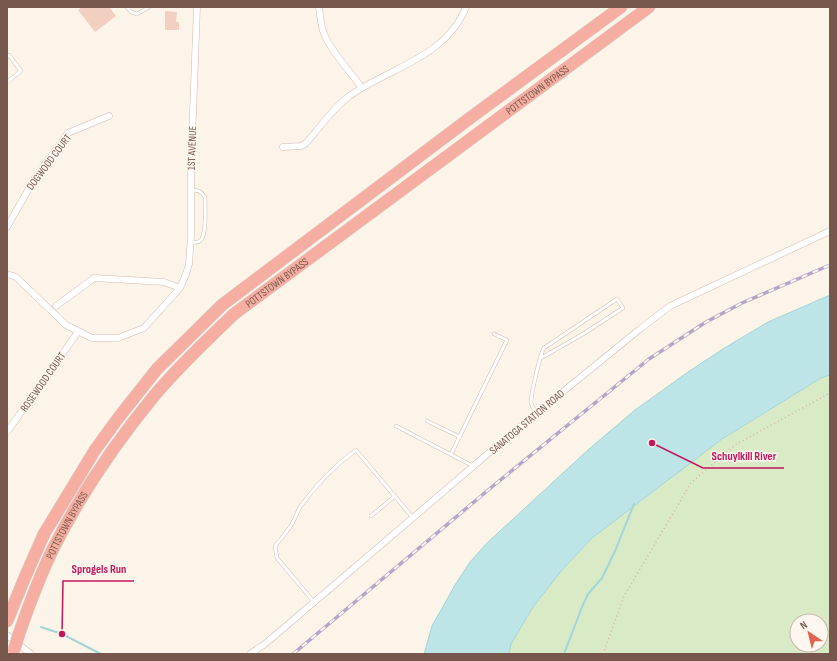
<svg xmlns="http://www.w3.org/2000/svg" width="837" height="661" viewBox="0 0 837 661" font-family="'Sofia Sans Condensed',sans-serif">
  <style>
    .green { fill: #d9eac7; fill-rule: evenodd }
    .water { fill: #bde4e6; stroke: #a3d5d8 }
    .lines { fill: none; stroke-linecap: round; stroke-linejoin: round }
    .stream { stroke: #a3d5d8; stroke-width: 2 }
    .building { fill: #f2cfc1 }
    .lane-casing { stroke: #d1bcb1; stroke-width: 4 }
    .street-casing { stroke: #d1bcb1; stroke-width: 7 }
    .highway-casing { stroke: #d9d0cd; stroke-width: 13 }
    .path { stroke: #d7b2a3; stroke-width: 1.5; stroke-dasharray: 1 3; stroke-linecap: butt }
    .lane { stroke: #fff; stroke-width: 3 }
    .street { stroke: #fff; stroke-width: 6 }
    .highway { stroke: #f5aea1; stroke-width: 12 }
    .rail-casing { stroke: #b5a6c7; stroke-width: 3.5 }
    .rail { stroke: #fff7ef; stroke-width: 2; stroke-dasharray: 6; stroke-linecap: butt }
    .highway-bridge-casing { stroke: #d9d0cd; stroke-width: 13; stroke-linecap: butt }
    .highway-bridge { stroke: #f5aea1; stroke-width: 12 }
    .labels { text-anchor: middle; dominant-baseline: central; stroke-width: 3; stroke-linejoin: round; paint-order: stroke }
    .street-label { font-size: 11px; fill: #77574c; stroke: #fff7ef }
    .leader { fill: none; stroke: #c2185b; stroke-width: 1.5 }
    .callout-dot { fill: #c2185b; stroke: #fff7ef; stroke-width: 1.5 }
    .callout-label { font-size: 12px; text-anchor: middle; font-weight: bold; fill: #c2185b; stroke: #fff7ef; stroke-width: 3; stroke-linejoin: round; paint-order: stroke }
  </style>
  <rect width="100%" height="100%" fill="#fcf3e9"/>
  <!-- green -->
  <path class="green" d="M830,375V654H509L511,644L533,607L562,570L592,538L722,439L821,378ZM797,621H821V645H797Z"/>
  <!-- water -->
  <path class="water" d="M830,295V375L821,378L722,439L592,538L562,570L533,607L511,644L509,654H424L432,626L455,585L470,562L487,543L589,449L635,410L688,372L726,347L768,322Z"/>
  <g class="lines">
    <!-- stream -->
    <path class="stream" d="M41,627L62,634L101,654
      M564,654L582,607L588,594L602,578L615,551L634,504"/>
  </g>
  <!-- building -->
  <path class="building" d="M82,7H109L116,16L95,32L78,10Z
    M165,11L177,12L176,22H179V30H165Z"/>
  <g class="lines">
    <!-- lane casing -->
    <g class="lane-casing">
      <path id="lane" d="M127,7L131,12L137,14L149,7
        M7,57L9,55L21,71L7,82
        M191,242C194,242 197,243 200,241C207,236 205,207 205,197C201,191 198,190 191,190
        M537,413C534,410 532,407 531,402C531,394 540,355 544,348L617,299L623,308L583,334L541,358
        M427,421L460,437
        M396,426L473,466
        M451,454L507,340L494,334
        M371,516L395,496
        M314,602L277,558L275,546C281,539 287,532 292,524C295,518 297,513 300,507C316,485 334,466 356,450L413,518"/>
    </g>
    <!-- street casing -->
    <g class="street-casing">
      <path id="street" d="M319,7C320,16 321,26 324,34C332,53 350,71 362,88
        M283,147L301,146L305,144C320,128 331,110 348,97C388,68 446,58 466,7
        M7,227L35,178L68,133L109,116
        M7,274L16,277L66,325L92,338H118L144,328L180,288L186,274L189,264L191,236V165L197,7
        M56,306L94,278L164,282L180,288
        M7,432L78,332
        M7,635L31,654
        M250,654L265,644L511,434L640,329L670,306L830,231"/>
    </g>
    <!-- highway casing -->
    <g class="highway-casing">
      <g id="highway">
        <path d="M7,621L25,577L44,534L95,450L119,417L157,369L222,305L470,118L621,7"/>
        <path id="s1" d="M19,634C29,605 40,575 54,547C81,494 116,442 154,396C179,366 207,340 234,314L649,7"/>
      </g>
    </g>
    <!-- path -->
    <path class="path" d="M603,654L624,596L691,483L735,445L830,393"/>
    <!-- lane -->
    <use href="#lane" class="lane"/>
    <!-- street -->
    <use href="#street" class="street"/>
    <!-- highway -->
    <use href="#highway" class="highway"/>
    <!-- rail casing -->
    <g class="rail-casing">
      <path id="rail" d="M293,654L493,486L649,359L706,322L742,303L830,265"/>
    </g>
    <!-- rail -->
    <use href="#rail" class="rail"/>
    <!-- highway-bridge casing -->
    <g class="highway-bridge-casing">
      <path id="highway-bridge" d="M14,650L19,634"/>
    </g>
    <!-- highway-bridge -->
    <use href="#highway-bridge" class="highway-bridge"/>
  </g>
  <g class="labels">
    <!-- street labels -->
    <g class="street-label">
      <text stroke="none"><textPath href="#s1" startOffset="767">POTTSTOWN BYPASS</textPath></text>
      <text transform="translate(192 148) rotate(-88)">1ST AVENUE</text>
      <text transform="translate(49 162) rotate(-53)">DOGWOOD COURT</text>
      <text stroke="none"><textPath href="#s1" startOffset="443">POTTSTOWN BYPASS</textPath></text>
      <text transform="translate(43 382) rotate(-55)">ROSEWOOD COURT</text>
      <text transform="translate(527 422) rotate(-40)">SANATOGA STATION ROAD</text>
      <text stroke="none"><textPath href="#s1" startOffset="119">POTTSTOWN BYPASS</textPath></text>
    </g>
  </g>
  <!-- callouts -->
  <path class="leader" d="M652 443L703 468H784M62 634L63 581H134"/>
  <g class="callout-dot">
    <circle cx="652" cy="443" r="4"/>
    <circle cx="62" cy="634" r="4"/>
  </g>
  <g class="callout-label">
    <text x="744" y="460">Schuylkill River</text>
    <text x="99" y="573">Sprogels Run</text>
  </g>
  <!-- border -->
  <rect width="837" height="661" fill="none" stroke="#77574c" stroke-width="16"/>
  <!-- north arrow -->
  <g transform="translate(809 633) rotate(325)"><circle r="19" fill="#fff7ef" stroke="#c9b7ae"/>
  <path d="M0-3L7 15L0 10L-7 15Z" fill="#e46250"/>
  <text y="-6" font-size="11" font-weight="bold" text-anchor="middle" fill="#77574c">N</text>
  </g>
</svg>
